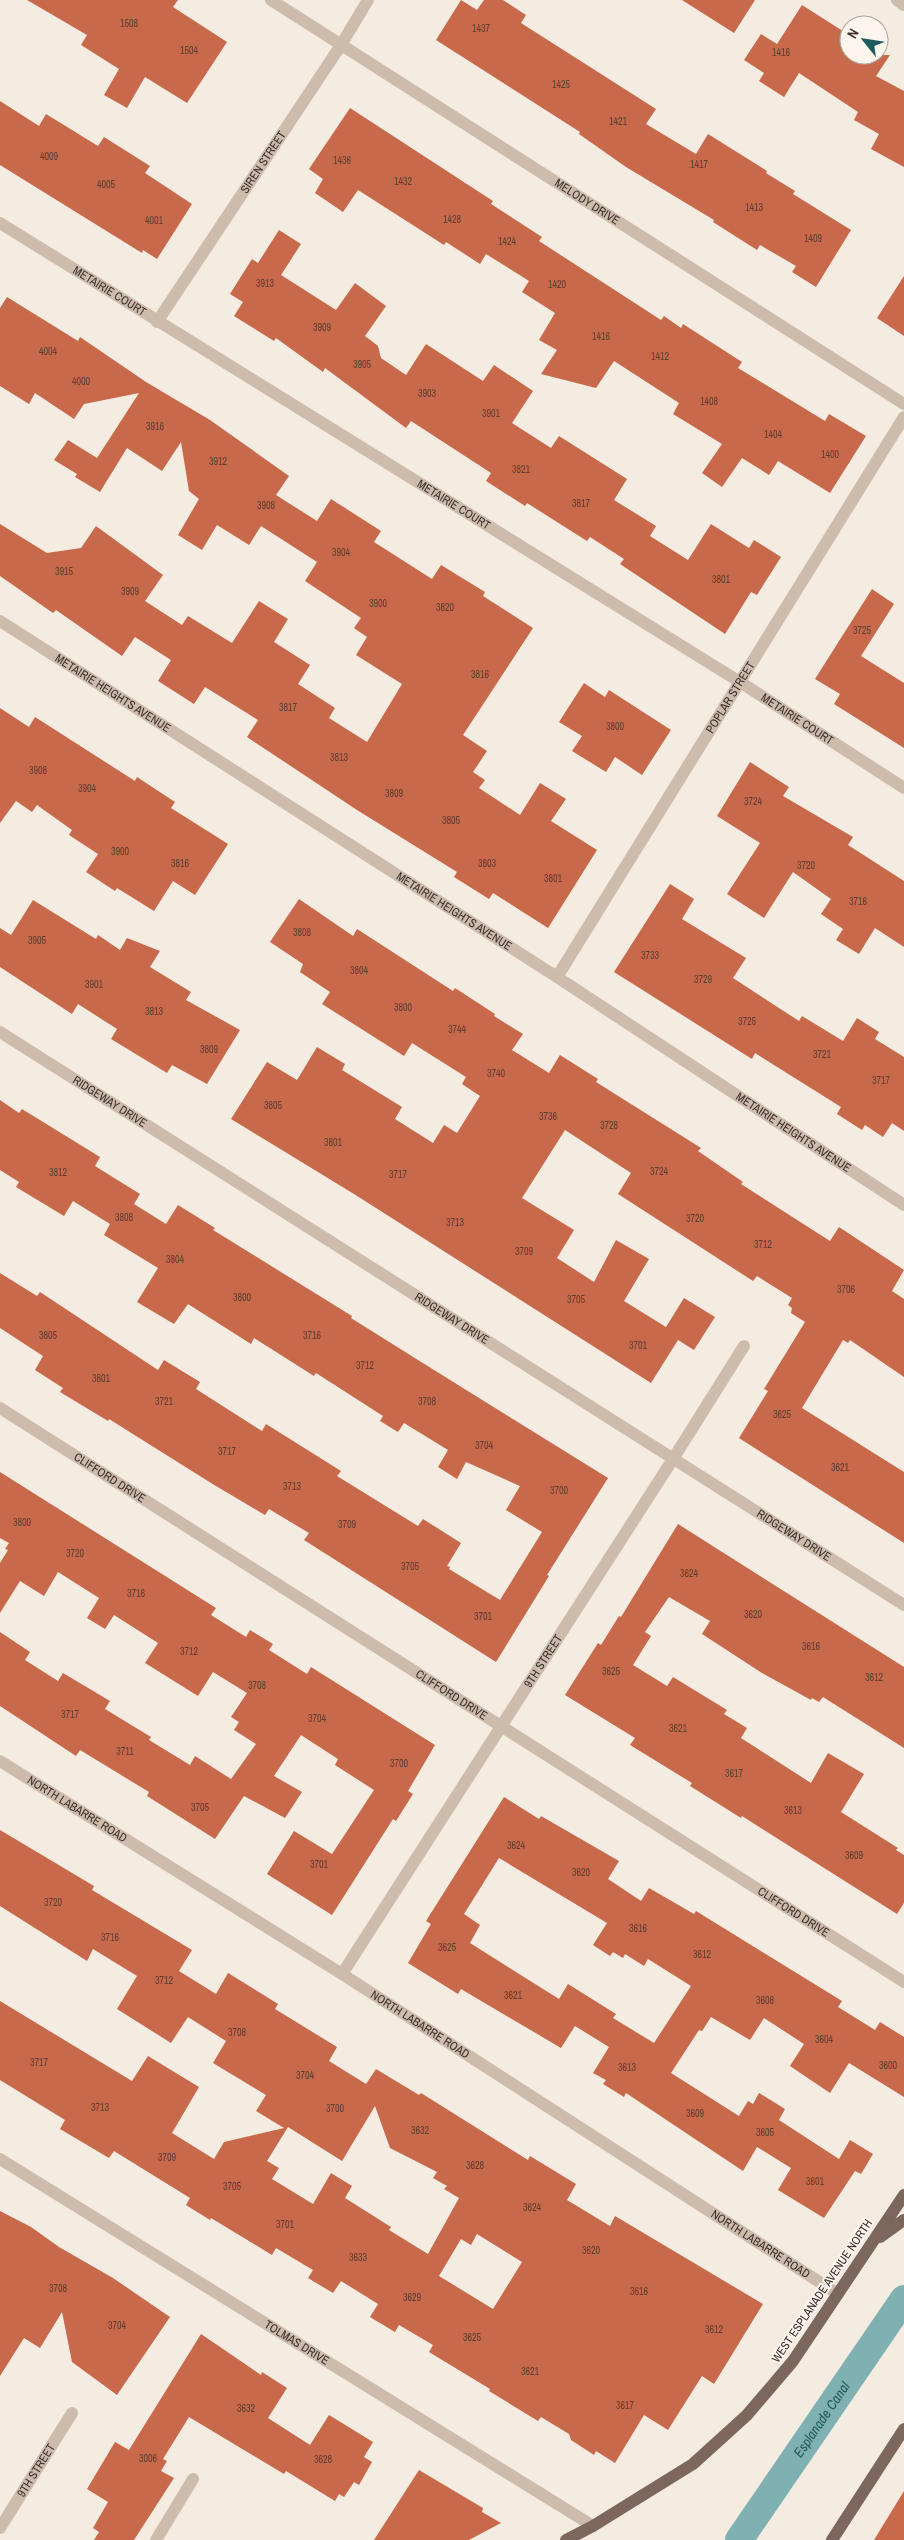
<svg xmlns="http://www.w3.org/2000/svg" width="904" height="2540" viewBox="0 0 904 2540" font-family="'Archivo Narrow',sans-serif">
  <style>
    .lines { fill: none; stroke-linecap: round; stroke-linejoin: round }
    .canal { stroke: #7fb0b2; stroke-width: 28 }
    .building { fill: #c8694b; fill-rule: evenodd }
    .minor { stroke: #cdbbac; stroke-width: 12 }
    .major { stroke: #7d675c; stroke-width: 12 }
    .labels { text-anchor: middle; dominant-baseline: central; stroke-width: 4; stroke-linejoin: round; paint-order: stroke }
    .number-label { font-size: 10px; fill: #5e3e33 }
    .street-label { font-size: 12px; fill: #3b302b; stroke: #fbf5ee }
    .water-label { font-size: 14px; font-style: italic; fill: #1f5a5e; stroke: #fbf5ee }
  </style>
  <rect width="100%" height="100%" fill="#f4ebe1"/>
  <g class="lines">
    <!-- canal -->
    <path class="canal" id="s1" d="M739,2540L904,2299"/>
  </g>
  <!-- building -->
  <path class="building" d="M27,0H178L173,7L227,42L187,103L145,77L127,108L104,95L119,69L81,45L87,35Z
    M461,0L477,10L484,0H503L526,15L521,23L656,109L646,124L696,154L708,134L767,171L766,173L795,191L793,194L851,230L816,287L792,272L796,266L760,245L757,250L713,222L714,220L626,167L579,134L580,132L436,40Z
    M682,0H755L734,33Z
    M802,5L849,35V55H890L876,76L904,91V167L871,149L879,134L854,120L858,112L799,73L784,97L759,81L764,73L744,60L761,34L777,44Z
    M0,101L39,126L46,114L98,146L104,137L150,166L145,173L192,204L157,259L143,250L142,253L0,165Z
    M350,108L493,201L491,204L542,237L539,241L661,320L664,316L681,328L683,324L742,362L738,368L825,421L829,414L866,436L830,493L778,461L769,475L742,458L722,487L702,473L722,444L673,414L679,403L614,361L596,388L541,374L557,350L539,340L555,313L522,292L529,281L486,254L480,264L446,242L444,245L358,190L343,212L315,193L323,179L309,169Z
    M279,230L301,244L281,275L336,310L355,283L386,306L365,336L378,346L381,358L406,375L426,344L483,381L494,365L533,391L512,423L551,448L559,436L627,479L614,500L656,526L650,536L688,560L711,524L749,548L754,540L781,557L757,595L751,592L725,634L620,564L624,559L590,537L587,541L527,503L525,506L486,481L491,473L411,421L406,428L325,368L323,372L276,338L274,341L234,316L243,302L230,294L252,259L258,263Z
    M904,276V336L877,318Z
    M7,297L78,341L80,337L146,382L210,420L289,476L276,495L317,521L331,499L381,531L374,542L432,579L441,565L485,592L483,596L533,628L463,735L487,751L473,772L485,780L479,788L520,815L540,783L566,799L551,821L597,850L548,928L493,893L489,899L454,877L457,872L357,810L247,737L258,720L205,687L194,704L158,681L171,660L135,637L122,656L56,610L53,613L0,576V524L47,553L81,548L96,526L163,575L145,601L182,625L188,616L232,643L259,601L288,619L274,642L310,665L298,684L335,708L329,718L367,742L402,684L356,655L367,637L354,628L361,618L305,581L317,562L261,526L249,545L217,525L202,550L178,535L199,499L189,491L181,442L162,471L127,448L100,492L75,477L77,474L54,460L68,440L97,458L139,393L84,404L74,419L35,393L29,404L0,386V308Z
    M872,589L894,604L861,656L904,683V748L834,704L840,694L815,679Z
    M584,683L605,697L609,690L671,730L642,775L615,757L606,772L572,751L582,736L559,722Z
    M0,708L29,727L35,717L135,781L137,777L175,802L171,808L228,844L195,895L173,881L154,911L117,888L115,891L86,872L98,854L69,835L72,830L37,805L32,812L16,801L0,823Z
    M750,762L789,787L783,796L853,837L848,845L904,881V947L875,928L859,954L836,940L843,929L821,914L831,899L793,872L764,918L727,894L760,843L717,816Z
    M670,884L694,899L682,919L746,958L733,978L799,1021L802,1016L843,1041L857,1018L879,1032L875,1039L904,1057V1131L892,1123L883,1137L865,1125L862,1130L837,1114L841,1107L755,1053L752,1059L614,972Z
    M299,899L353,936L357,929L453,991L455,988L495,1014L494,1016L523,1034L512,1050L549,1073L560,1055L598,1079L596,1082L701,1148L698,1151L743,1182L741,1184L830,1241L839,1227L904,1270L892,1291L904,1299V1377L850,1340L848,1343L843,1340L802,1408L904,1472V1543L739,1438L768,1391L764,1389L805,1322L791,1313L792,1308L788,1305L792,1298L757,1276L753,1281L618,1194L631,1173L565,1130L522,1198L574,1230L557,1258L594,1282L616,1240L649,1259L624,1301L666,1327L684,1298L715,1317L694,1350L678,1340L651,1383L354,1194L231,1119L267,1062L297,1080L317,1047L345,1064L342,1070L402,1107L395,1119L433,1143L444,1125L457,1133L480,1096L462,1084L466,1077L412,1043L404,1056L322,1004L330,992L300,972L303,964L270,942Z
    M33,900L96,939L98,935L120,950L127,938L160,951L150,967L191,992L186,1000L240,1030L207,1084L172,1065L167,1073L111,1039L117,1029L78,1004L72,1014L0,967V928L11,935Z
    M0,1100L19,1113L22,1109L100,1157L95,1166L140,1194L134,1204L166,1224L178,1205L215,1228L213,1230L352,1316L351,1318L418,1360L608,1478L547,1575L549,1576L496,1662L304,1540L309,1533L269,1509L265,1515L211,1483L109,1419L108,1421L60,1392L63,1388L35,1370L43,1356L0,1328V1273L37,1296L40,1292L158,1370L164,1360L200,1382L196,1389L262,1431L266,1424L341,1471L337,1476L418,1526L423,1519L461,1543L447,1566L450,1567L449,1569L500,1600L542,1532L506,1510L520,1486L466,1462L457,1479L438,1467L448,1450L404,1423L398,1432L380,1421L383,1416L316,1373L314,1376L254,1338L251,1344L188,1304L174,1324L137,1302L158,1268L104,1235L110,1224L73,1201L64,1216L16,1187L19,1182L0,1170Z
    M0,1472L216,1608L211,1615L246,1637L250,1630L273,1644L269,1650L307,1674L311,1667L435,1745L408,1791L413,1794L396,1821L393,1819L332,1915L267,1874L294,1831L332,1854L374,1790L335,1765L338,1759L301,1735L274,1776L302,1792L285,1818L244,1796L215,1839L147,1796L149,1792L80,1750L76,1756L0,1706V1632L30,1652L25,1660L58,1681L63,1673L110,1701L105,1709L151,1737L149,1740L190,1765L195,1756L231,1779L256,1744L234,1730L239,1722L231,1717L247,1693L213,1672L198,1696L145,1663L158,1643L114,1615L105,1629L87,1618L99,1598L58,1572L44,1596L20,1581L0,1613V1563L8,1550L5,1549L9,1543L0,1538Z
    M678,1524L904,1667V1748L823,1697L819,1702L812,1698L811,1700L762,1673L702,1634L710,1621L669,1597L645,1632L651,1636L633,1665L667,1686L673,1677L727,1710L724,1714L747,1728L741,1738L811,1783L828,1753L864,1774L841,1812L898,1848L896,1850L904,1855V1903L897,1914L742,1816L741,1818L690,1786L692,1783L630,1745L635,1738L565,1695L598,1643L601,1645L619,1616L621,1617Z
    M504,1797L539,1819L541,1816L619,1861L608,1879L641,1901L649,1888L694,1914L696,1911L842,2001L838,2007L875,2030L880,2022L904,2037V2097L849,2063L830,2093L790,2066L804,2044L764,2018L750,2040L711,2017L702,2031L699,2030L671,2073L739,2116L748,2101L753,2104L759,2093L785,2109L779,2120L839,2159L850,2140L873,2154L861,2174L855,2171L824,2218L778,2190L791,2168L757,2147L743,2171L626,2093L624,2097L603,2084L606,2080L593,2073L609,2047L575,2026L561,2048L461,1989L458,1994L408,1963L431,1924L426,1921ZM499,1858L607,1923L593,1945L610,1956L613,1952L623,1958L625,1954L644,1966L648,1959L691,1986L654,2043L613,2018L616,2014L568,1984L559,1999L470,1943L480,1925L464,1914Z
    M0,1830L94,1886L92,1890L192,1950L179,1971L216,1994L228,1973L278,2004L275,2009L337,2047L329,2061L366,2084L376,2069L419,2095L421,2093L528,2160L530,2156L576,2184L567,2200L610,2226L615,2216L763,2304L714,2384L702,2376L668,2430L644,2415L615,2463L596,2451L594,2455L571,2440L569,2434L541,2417L538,2421L489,2391L490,2389L429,2352L433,2345L399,2325L395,2332L370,2317L378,2304L341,2281L333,2293L308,2278L313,2270L276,2248L272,2255L211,2218L210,2220L186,2205L190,2198L114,2151L109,2158L60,2129L65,2120L0,2080V2001L132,2081L148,2056L199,2087L172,2133L214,2159L224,2142L284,2128L256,2111L266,2095L213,2063L226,2041L188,2017L171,2043L117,2009L137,1976L93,1949L87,1961L0,1906ZM375,2106L390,2148L437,2172L433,2178L447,2186L444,2189L459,2198L428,2254L389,2230L391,2227L345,2198L352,2186L331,2173L313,2204L272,2179L279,2168L267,2161L288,2127L342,2161ZM477,2234L522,2262L493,2309L439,2276L461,2239L471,2245Z
    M0,2211L31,2227L59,2247L113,2278L170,2317L117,2395L72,2362L62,2312L40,2348L24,2338L0,2376Z
    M201,2334L261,2375L262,2372L287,2388L268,2418L310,2445L329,2415L373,2442L364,2457L372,2462L359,2485L354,2482L344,2497L339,2494L335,2501L286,2471L284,2474L189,2417L163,2459L167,2461L161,2471L174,2478L134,2540H94L99,2532L93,2528L108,2502L87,2489L115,2442L129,2450Z
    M419,2470L483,2508L482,2512L501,2523L469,2540H374Z
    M904,2491V2540H874Z"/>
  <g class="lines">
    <!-- minor -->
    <g class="minor">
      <path id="s2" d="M271,0L904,404"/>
      <path d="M897,0L904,5"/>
      <path id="s3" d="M0,223L740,682L904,788"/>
      <path id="s4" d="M157,322L341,45L368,0"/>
      <path id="s5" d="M0,621L557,977L904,1205"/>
      <path id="s6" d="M557,977L904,417"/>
      <path id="s7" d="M0,1032L904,1605"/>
      <path id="s8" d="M0,1408L904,1982"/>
      <path id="s9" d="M0,1761L342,1974L838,2294"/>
      <path id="s10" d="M342,1974L673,1459L744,1346"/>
      <path id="s11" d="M0,2159L593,2526"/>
      <path id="s12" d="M0,2528L72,2413"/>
      <path d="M156,2540L193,2479"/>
    </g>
    <!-- major -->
    <path class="major" d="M880,2237L904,2220
      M566,2540L593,2526L693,2464L747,2415L793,2361L904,2195
      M832,2540L904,2429"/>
  </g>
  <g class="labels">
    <!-- number labels -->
    <g class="number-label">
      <text x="129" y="23">1508</text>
      <text x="481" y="28">1437</text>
      <text x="189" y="50">1504</text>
      <text x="781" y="52">1416</text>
      <text x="561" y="84">1425</text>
      <text x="618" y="121">1421</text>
      <text x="49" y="156">4009</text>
      <text x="342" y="160">1436</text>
      <text x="699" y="164">1417</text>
      <text x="403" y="181">1432</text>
      <text x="106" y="184">4005</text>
      <text x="754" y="207">1413</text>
      <text x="452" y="219">1428</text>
      <text x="154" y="220">4001</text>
      <text x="813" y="238">1409</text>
      <text x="507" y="241">1424</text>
      <text x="265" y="283">3913</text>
      <text x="557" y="284">1420</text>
      <text x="322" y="327">3909</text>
      <text x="601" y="336">1416</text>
      <text x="48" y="351">4004</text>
      <text x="660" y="356">1412</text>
      <text x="362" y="364">3905</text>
      <text x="81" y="381">4000</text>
      <text x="427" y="393">3903</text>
      <text x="709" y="401">1408</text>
      <text x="491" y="413">3901</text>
      <text x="155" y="426">3916</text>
      <text x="773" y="434">1404</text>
      <text x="830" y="454">1400</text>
      <text x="218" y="461">3912</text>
      <text x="521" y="469">3821</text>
      <text x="581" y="503">3817</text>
      <text x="266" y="505">3908</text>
      <text x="341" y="552">3904</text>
      <text x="64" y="571">3915</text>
      <text x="721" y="579">3801</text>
      <text x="130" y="591">3909</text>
      <text x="378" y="603">3900</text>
      <text x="445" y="607">3820</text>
      <text x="862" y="630">3725</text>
      <text x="480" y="674">3816</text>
      <text x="288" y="707">3817</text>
      <text x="615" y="726">3800</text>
      <text x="339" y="757">3813</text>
      <text x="38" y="770">3908</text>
      <text x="87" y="788">3904</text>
      <text x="394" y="793">3809</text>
      <text x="753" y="801">3724</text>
      <text x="451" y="820">3805</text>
      <text x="120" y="851">3900</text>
      <text x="180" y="863">3816</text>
      <text x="487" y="863">3803</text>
      <text x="806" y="865">3720</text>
      <text x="553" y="878">3801</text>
      <text x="858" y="901">3716</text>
      <text x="302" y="932">3808</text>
      <text x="37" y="940">3905</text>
      <text x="650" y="955">3733</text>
      <text x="359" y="970">3804</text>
      <text x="703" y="979">3729</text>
      <text x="94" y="984">3901</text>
      <text x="403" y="1007">3800</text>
      <text x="154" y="1011">3813</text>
      <text x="747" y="1021">3725</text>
      <text x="457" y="1029">3744</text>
      <text x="209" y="1049">3809</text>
      <text x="822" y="1054">3721</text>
      <text x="496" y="1073">3740</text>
      <text x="881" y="1080">3717</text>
      <text x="273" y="1105">3805</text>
      <text x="548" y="1116">3736</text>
      <text x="609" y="1125">3728</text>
      <text x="333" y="1142">3801</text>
      <text x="659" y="1171">3724</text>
      <text x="58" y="1172">3812</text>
      <text x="398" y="1174">3717</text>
      <text x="124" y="1217">3808</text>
      <text x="695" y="1218">3720</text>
      <text x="455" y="1222">3713</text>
      <text x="763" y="1244">3712</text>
      <text x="524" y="1251">3709</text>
      <text x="175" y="1259">3804</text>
      <text x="846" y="1289">3706</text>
      <text x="242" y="1297">3800</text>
      <text x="576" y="1299">3705</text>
      <text x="48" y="1335">3805</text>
      <text x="312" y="1335">3716</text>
      <text x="638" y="1345">3701</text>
      <text x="365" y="1365">3712</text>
      <text x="101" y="1378">3801</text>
      <text x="164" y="1401">3721</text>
      <text x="427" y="1401">3708</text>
      <text x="782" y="1414">3625</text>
      <text x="484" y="1445">3704</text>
      <text x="227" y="1451">3717</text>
      <text x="840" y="1467">3621</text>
      <text x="292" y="1486">3713</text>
      <text x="559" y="1490">3700</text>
      <text x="22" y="1522">3800</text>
      <text x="347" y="1524">3709</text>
      <text x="75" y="1553">3720</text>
      <text x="410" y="1566">3705</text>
      <text x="689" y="1573">3624</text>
      <text x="136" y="1593">3716</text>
      <text x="753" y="1614">3620</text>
      <text x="483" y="1616">3701</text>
      <text x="811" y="1646">3616</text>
      <text x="189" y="1651">3712</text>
      <text x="611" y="1671">3625</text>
      <text x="874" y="1677">3612</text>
      <text x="257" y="1685">3708</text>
      <text x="70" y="1714">3717</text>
      <text x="317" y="1718">3704</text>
      <text x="678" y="1728">3621</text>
      <text x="125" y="1751">3711</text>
      <text x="399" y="1763">3700</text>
      <text x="734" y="1773">3617</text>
      <text x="200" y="1807">3705</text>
      <text x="793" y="1810">3613</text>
      <text x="516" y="1845">3624</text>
      <text x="854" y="1855">3609</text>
      <text x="319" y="1864">3701</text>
      <text x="581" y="1872">3620</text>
      <text x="53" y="1902">3720</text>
      <text x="638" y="1928">3616</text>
      <text x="110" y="1937">3716</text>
      <text x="447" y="1947">3625</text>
      <text x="702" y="1954">3612</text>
      <text x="164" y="1980">3712</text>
      <text x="513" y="1995">3621</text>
      <text x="765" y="2000">3608</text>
      <text x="237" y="2032">3708</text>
      <text x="824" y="2039">3604</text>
      <text x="39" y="2062">3717</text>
      <text x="888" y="2065">3600</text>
      <text x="627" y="2067">3613</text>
      <text x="305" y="2075">3704</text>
      <text x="100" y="2107">3713</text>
      <text x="335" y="2108">3700</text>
      <text x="695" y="2113">3609</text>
      <text x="420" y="2130">3632</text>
      <text x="765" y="2132">3605</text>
      <text x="167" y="2157">3709</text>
      <text x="475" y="2165">3628</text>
      <text x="815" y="2181">3601</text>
      <text x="232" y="2186">3705</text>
      <text x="532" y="2207">3624</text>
      <text x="285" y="2224">3701</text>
      <text x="591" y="2250">3620</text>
      <text x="358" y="2257">3633</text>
      <text x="58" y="2288">3708</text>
      <text x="639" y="2291">3616</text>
      <text x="412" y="2297">3629</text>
      <text x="117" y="2325">3704</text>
      <text x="714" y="2329">3612</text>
      <text x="472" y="2337">3625</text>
      <text x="530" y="2371">3621</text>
      <text x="625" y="2405">3617</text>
      <text x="246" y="2408">3632</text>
      <text x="148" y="2458">3006</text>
      <text x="323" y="2459">3628</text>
    </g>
    <!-- street labels -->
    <g class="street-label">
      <text stroke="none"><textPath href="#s4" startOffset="192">SIREN STREET</textPath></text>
      <text stroke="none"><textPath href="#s2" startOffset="375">MELODY DRIVE</textPath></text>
      <text stroke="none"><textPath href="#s3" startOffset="129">METAIRIE COURT</textPath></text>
      <text stroke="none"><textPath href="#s3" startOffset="534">METAIRIE COURT</textPath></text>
      <text stroke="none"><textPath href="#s5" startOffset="134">METAIRIE HEIGHTS AVENUE</textPath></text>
      <text stroke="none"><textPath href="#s6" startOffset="329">POPLAR STREET</textPath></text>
      <text stroke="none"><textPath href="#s3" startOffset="939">METAIRIE COURT</textPath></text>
      <text stroke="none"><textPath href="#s5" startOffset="539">METAIRIE HEIGHTS AVENUE</textPath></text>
      <text stroke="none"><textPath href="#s7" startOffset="130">RIDGEWAY DRIVE</textPath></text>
      <text stroke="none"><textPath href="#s5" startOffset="944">METAIRIE HEIGHTS AVENUE</textPath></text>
      <text stroke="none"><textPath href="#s7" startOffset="535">RIDGEWAY DRIVE</textPath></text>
      <text stroke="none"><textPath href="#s8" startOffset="130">CLIFFORD DRIVE</textPath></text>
      <text stroke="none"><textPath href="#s7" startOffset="940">RIDGEWAY DRIVE</textPath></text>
      <text stroke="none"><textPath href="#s10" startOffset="372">9TH STREET</textPath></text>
      <text stroke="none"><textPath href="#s8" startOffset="535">CLIFFORD DRIVE</textPath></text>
      <text stroke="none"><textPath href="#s9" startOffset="91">NORTH LABARRE ROAD</textPath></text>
      <text stroke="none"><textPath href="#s8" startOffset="940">CLIFFORD DRIVE</textPath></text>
      <text stroke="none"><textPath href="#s9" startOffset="496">NORTH LABARRE ROAD</textPath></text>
      <text stroke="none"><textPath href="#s9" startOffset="901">NORTH LABARRE ROAD</textPath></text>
      <text transform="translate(822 2291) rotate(-56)">WEST ESPLANADE AVENUE NORTH</text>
      <text stroke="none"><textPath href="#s11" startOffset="349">TOLMAS DRIVE</textPath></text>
      <text stroke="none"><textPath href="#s12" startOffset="68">9TH STREET</textPath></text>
    </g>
    <!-- water labels -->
    <g class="water-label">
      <text stroke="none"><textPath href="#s1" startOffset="146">Esplanade Canal</textPath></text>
    </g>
  </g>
  <!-- north arrow -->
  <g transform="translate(864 40) rotate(300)"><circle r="24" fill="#fbf5ee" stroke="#aea6a0"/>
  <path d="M0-4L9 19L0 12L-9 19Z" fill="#1f5a5e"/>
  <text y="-8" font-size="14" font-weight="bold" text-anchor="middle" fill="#3b302b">N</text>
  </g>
</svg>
